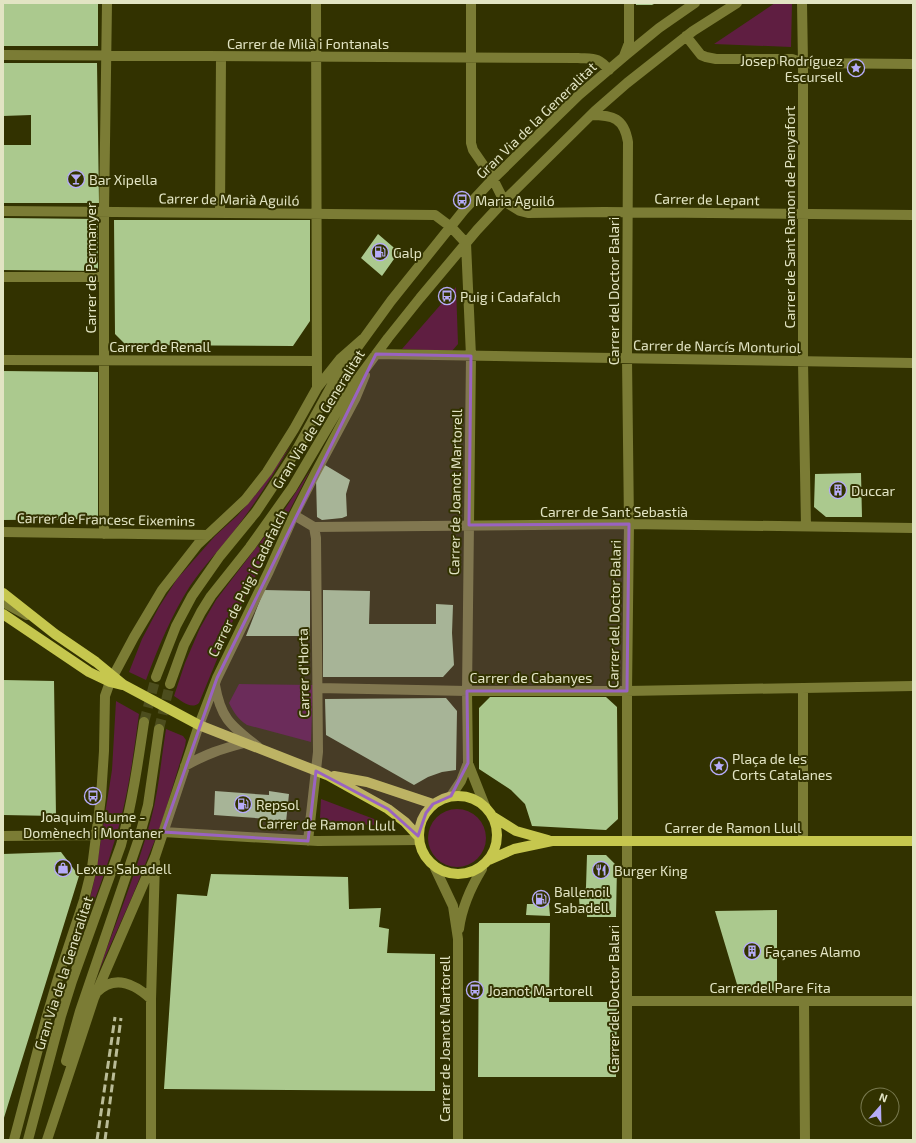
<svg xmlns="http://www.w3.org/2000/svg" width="916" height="1143" viewBox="0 0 916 1143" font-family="'Exo 2',sans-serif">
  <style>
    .green { fill: #5f1e41 }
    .building { fill: #abc98e }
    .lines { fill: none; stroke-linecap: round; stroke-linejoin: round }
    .minor-tunnel { stroke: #4c4d1d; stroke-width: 10; stroke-dasharray: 10 5; stroke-linecap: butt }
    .minor { stroke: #7b7c35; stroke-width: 10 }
    .major { stroke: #c6c74e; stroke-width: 10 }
    .rail { stroke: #babc97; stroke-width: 3; stroke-dasharray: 8 4; stroke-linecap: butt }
    .marked { fill: #9a63c0; fill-opacity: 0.2; stroke: #9a63c0; stroke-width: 3; stroke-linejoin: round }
    .labels { text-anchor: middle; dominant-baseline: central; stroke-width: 4; stroke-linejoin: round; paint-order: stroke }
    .street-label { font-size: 14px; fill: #e2e4c3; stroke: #323200 }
    .poi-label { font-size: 14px; fill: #e2e4c3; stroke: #323200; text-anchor: start }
  </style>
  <rect width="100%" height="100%" fill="#323200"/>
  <!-- green -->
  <path class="green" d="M775,3H792L791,47L714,44Z
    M456,287L458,344L452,351L402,349Z
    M291,445C273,475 255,504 234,531C219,550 203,567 190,586C171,616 158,648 146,680L129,672L142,639L159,607L177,579L215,536L238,515L258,492Z
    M311,469L234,618L199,703C191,710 182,701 174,696L185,663L200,628L216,600L281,515Z
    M239,684L313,685L311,742L247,725C238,719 234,713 229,703Z
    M116,701L139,714C133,759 127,803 113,846C104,877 92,906 81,936L95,877L112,770Z
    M166,729L183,736L186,740L185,746L161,825L132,897L98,973C116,922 137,871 151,819C159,790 161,759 166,729Z
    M321,799L374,819L377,821L378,823L375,825L321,823L320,818Z
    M428 838a29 29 0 1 1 58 0a29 29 0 1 1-58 0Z"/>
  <!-- building -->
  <path class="building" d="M3,3H98V46H3Z
    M636,3H656L652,5H636Z
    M3,63H97L99,203H3V145H31V115L3,116Z
    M3,218L98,219V271L3,270Z
    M114,220H310V321L293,346L126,345L115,334Z
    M378,234L399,252L382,276L361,258Z
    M3,371L98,372V519L3,520Z
    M325,465L350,480L346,494L347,516L342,518L322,520L317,517L316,479Z
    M861,473L862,517H826L814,507L815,474Z
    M264,590L310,591V636H246Z
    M323,590L370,591L369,624H436V604L453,605L452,633L454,665L443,677H323Z
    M3,680L54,681L56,816L3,815Z
    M490,697H606L617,707L618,819L606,830L532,826L525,804L511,790L479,769V708Z
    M446,698L457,711L456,770L442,772L428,777L414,785L326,735L325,699Z
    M215,791L269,795V791L289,794L286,822L267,825L268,819L214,815Z
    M61,852L79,876L3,1121V854Z
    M587,855H606L617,866L616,917H587V912L580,911L579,898H584L586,887Z
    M211,874L348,877L349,909L381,908L379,927L389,929L387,953L435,954V1091L164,1089L177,894L207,896Z
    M527,904H549L550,916L526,915Z
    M777,910V992L739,991L715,911Z
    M479,923H550L549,1002H617L616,1077H478Z"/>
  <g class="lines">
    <!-- minor-tunnel -->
    <path class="minor-tunnel" d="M144,722L156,677
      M159,729L170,684"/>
    <!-- minor -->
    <path class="minor" d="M316,3L317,388
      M471,3V143L473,150L493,179L504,201L520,211L528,213L604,212L913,215
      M802,3L803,63V362L806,526
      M686,36L701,55L706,57L716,59H792L803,63L913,64
      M3,55L578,58C595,59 598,57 609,70
      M624,56L629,43V3
      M591,115C613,115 624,118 628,142L627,359L629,524L627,691V1140
      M3,211L435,215L451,227L466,243L471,356L467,691L468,763L485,806
      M220,213L221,57
      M3,277H104
      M376,354L913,363
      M3,360L317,361
      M294,515L314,527L316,538L318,752L308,841
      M314,527L629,524L913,528
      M3,532L208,535
      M104,534V212L107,3
      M3,602L27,615
      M156,677L176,626L192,596L220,556L256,512L270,491L296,451L338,374L391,301L464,210L491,181L540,133L579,95L626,55L659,28L695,3
      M170,684L184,645L201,612L211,596L250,547L292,488L351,388L388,338L420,298L477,230L504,201L595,111L627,83L693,31L737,3
      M215,685C221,720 232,726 258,747
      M318,688L467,691H627L913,686
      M185,766C206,754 221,749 244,743
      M451,796L461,781L468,763
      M163,832L318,841L418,840
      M3,836L97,835
      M803,841V688
      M435,868L453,906L458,939V1140
      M459,929C462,907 471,887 482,869
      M97,992C115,974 135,984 151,999
      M627,1001H913
      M804,1001L805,1140
      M66,1061L80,1011L139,838L148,805L159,729
      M14,1140L46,1019L59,975L84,900L92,868L101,797L104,751L105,696L110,682L134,637L162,590L198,544L245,500L267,472L294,429L317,388L340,359L365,337
      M28,1140L61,1016L72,981L121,845C132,804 138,763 144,722
      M47,1140L94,998L155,857L199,725L217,678L269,571L294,515L316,472L355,399L365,375
      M151,1140V999L155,862"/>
    <!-- major -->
    <path class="major" d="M3,593L55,634L96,662L124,685L199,725L327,775L388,809L405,822L418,836
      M3,614L89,672L110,682L122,685
      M334,776L367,782L433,804
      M419 835a39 39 0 1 1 78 0a39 39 0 1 1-78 0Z
      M492,816L516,831L548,840
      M489,860L514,849L552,841H913"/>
    <!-- rail -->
    <path class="rail" d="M97,1140L115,1017
      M105,1140L121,1018"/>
  </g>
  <!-- marked area -->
  <path class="marked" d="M376,354L471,356L469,525L629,524L627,691H467L468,763L451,796L433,804L426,813L418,836L388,809L316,771L308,841L163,832L217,678Z"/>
  <!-- icons -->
  <defs>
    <g id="sight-ring" transform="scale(0.9)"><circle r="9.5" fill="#323200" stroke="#b6acf8" stroke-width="1.5"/><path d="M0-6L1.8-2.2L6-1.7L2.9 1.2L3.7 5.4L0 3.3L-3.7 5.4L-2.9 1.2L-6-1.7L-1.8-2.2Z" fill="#b6acf8"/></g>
    <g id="bar-ring" transform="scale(0.9)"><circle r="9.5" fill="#323200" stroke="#b6acf8" stroke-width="1.5"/><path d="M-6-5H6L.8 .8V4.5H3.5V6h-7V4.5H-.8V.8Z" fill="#b6acf8"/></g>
    <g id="bus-ring" transform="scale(0.9)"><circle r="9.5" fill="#323200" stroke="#b6acf8" stroke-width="1.5"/><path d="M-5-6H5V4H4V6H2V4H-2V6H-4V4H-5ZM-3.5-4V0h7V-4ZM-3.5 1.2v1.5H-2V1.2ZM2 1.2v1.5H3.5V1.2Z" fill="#b6acf8"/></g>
    <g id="fuel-ring" transform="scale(0.9)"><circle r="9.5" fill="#323200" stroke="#b6acf8" stroke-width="1.5"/><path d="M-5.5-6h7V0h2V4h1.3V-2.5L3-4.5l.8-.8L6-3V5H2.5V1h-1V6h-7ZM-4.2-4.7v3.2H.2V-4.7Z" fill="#b6acf8"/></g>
    <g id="building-ring" transform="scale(0.9)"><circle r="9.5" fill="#323200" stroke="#b6acf8" stroke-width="1.5"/><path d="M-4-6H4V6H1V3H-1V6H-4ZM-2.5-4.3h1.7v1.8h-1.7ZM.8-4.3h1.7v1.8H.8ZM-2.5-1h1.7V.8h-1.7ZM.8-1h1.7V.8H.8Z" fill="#b6acf8"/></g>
    <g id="shop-ring" transform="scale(0.9)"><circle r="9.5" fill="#323200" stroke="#b6acf8" stroke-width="1.5"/><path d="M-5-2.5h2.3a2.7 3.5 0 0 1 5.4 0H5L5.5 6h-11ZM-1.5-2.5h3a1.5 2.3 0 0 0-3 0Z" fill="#b6acf8"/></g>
    <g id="restaurant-ring" transform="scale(0.9)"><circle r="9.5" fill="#323200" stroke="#b6acf8" stroke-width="1.5"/><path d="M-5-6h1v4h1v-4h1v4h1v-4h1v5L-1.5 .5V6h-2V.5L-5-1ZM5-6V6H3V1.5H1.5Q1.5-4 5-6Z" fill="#b6acf8"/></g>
  </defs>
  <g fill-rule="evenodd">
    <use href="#sight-ring" x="856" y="68"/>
    <use href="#bar-ring" x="76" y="179"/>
    <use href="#bus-ring" x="462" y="200"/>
    <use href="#fuel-ring" x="380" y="252"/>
    <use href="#bus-ring" x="447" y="296"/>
    <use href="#building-ring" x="838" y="490"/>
    <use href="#sight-ring" x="719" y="766"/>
    <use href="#bus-ring" x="93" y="796"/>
    <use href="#fuel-ring" x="243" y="804"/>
    <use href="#shop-ring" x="63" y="868"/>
    <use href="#restaurant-ring" x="601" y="870"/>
    <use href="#fuel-ring" x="541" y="899"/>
    <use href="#building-ring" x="752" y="951"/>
    <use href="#bus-ring" x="475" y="990"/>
  </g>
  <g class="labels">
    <!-- street labels -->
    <g class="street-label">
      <text x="308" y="43">Carrer de Milà i Fontanals</text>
      <text transform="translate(536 120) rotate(-44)">Gran Via de la Generalitat</text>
      <text transform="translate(229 199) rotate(1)">Carrer de Marià Aguiló</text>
      <text transform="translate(707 199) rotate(1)">Carrer de Lepant</text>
      <text transform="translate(789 217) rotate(-90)">Carrer de Sant Ramon de Penyafort</text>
      <text transform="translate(90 268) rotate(-90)">Carrer de Permanyer</text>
      <text transform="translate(613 291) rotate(-90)">Carrer del Doctor Balari</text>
      <text x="160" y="346">Carrer de Renall</text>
      <text transform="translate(717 346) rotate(1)">Carrer de Narcís Monturiol</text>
      <text transform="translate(318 419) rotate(-58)">Gran Via de la Generalitat</text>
      <text transform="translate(455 492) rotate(-89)">Carrer de Joanot Martorell</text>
      <text x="614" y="511">Carrer de Sant Sebastià</text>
      <text transform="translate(106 519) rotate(1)">Carrer de Francesc Eixemins</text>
      <text transform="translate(247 583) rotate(-64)">Carrer de Puig i Cadafalch</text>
      <text transform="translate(614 614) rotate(-89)">Carrer del Doctor Balari</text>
      <text transform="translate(303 673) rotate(-91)">Carrer d'Horta</text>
      <text x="531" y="677">Carrer de Cabanyes</text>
      <text transform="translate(327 824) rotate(1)">Carrer de Ramon Llull</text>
      <text x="733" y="827">Carrer de Ramon Llull</text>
      <text transform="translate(63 973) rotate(-72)">Gran Via de la Generalitat</text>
      <text x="770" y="987">Carrer del Pare Fita</text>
      <text transform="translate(613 999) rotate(-90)">Carrer del Doctor Balari</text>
      <text transform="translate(444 1039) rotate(-90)">Carrer de Joanot Martorell</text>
    </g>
    <!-- poi labels -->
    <g class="poi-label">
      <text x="843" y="60" text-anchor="end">Josep Rodríguez<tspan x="843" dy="16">Escursell</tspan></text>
      <text x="89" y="179">Bar Xipella</text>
      <text x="475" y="200">Maria Aguiló</text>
      <text x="393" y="252">Galp</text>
      <text x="460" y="296">Puig i Cadafalch</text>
      <text x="851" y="490">Duccar</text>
      <text x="732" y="758">Plaça de les<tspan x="732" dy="16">Corts Catalanes</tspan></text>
      <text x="256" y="804">Repsol</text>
      <text x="93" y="816" text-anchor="middle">Joaquim Blume -<tspan x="93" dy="16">Domènech i Montaner</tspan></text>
      <text x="76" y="868">Lexus Sabadell</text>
      <text x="614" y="870">Burger King</text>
      <text x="554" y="891">Ballenoil<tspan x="554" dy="16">Sabadell</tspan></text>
      <text x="765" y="951">Façanes Alamo</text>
      <text x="488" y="990">Joanot Martorell</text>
    </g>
  </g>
  <!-- border -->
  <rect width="916" height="1143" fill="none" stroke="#e2e4c3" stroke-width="8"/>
  <!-- north arrow -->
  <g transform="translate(880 1107) rotate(20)"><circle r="19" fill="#323200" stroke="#78794e"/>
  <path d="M0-3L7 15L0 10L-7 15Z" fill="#b6acf8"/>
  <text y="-6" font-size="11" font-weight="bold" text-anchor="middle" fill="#e2e4c3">N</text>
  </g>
</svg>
